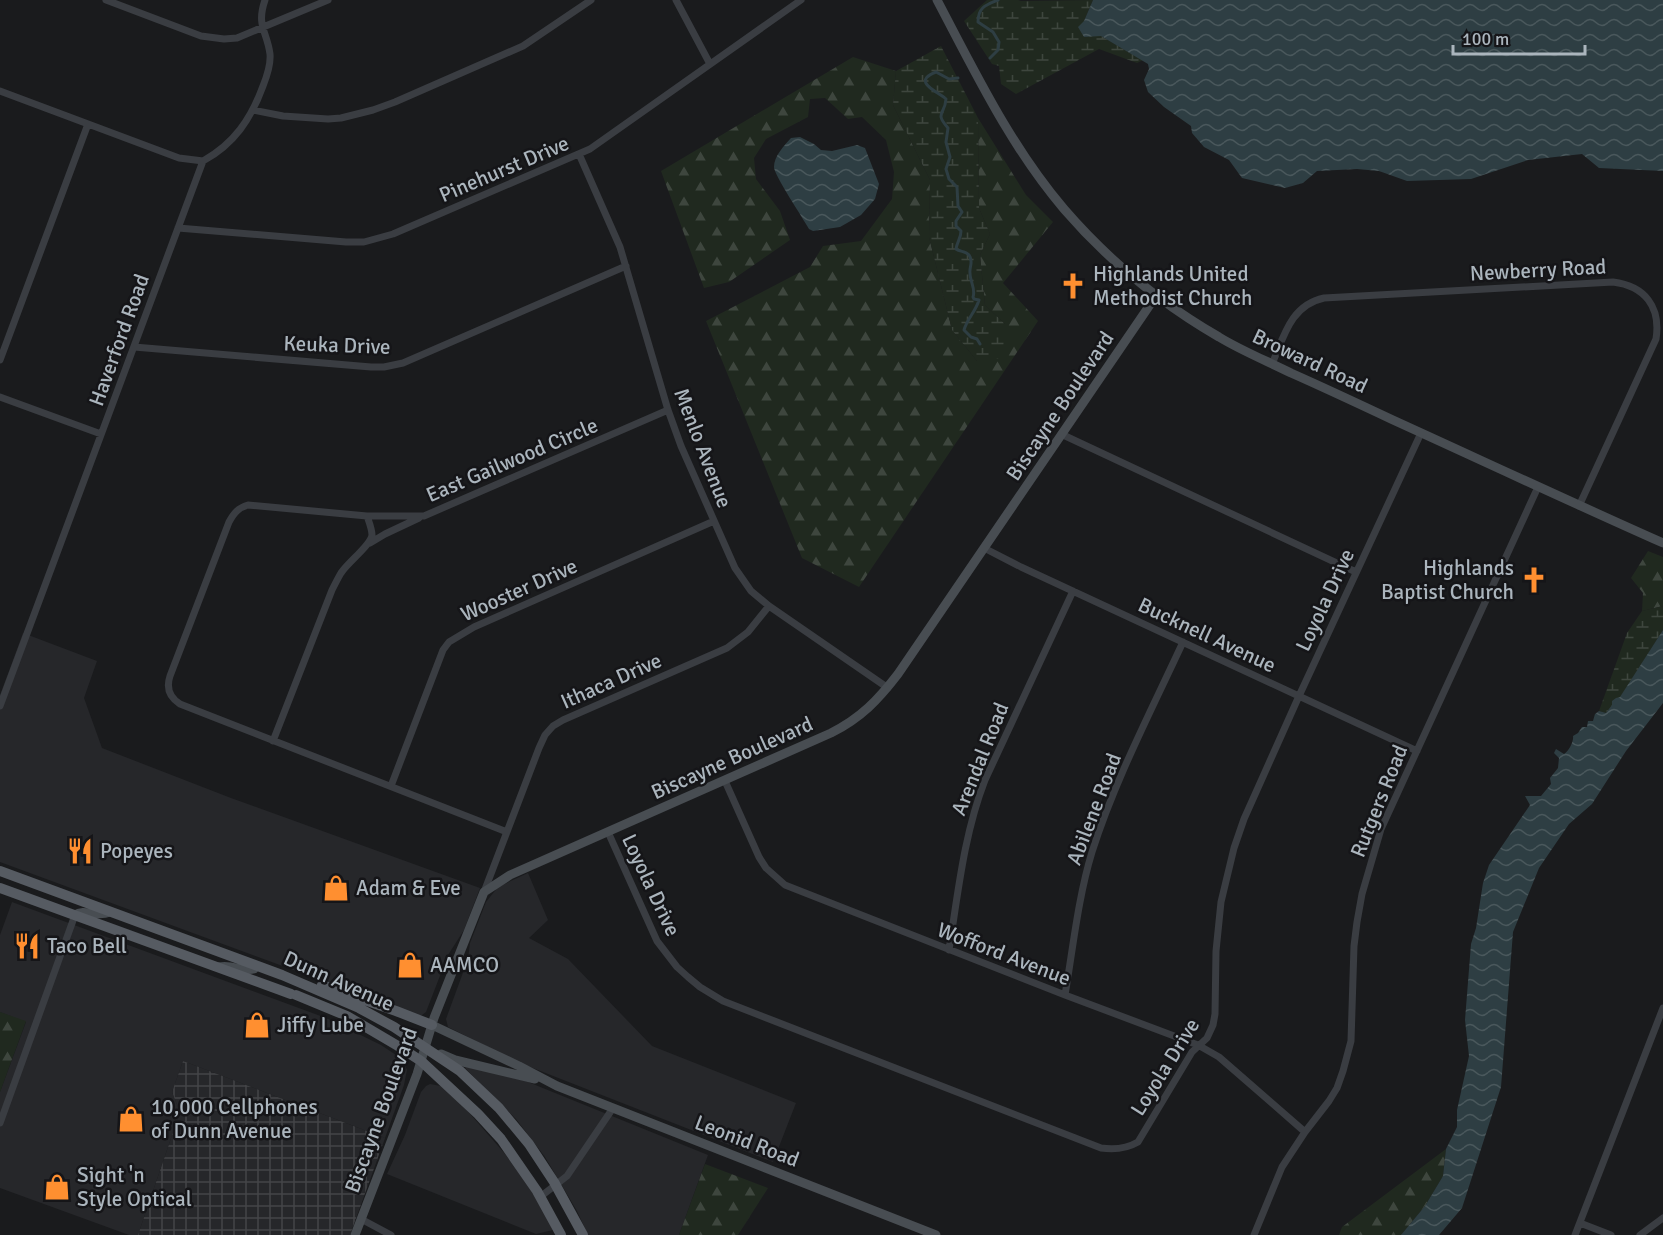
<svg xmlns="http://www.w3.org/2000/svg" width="1663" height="1235" viewBox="0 0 1663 1235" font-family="Signika,sans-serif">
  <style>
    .built { fill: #26272a }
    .industrial { fill: url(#industrial-grid) }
    .forest { fill: url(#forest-firs) }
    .wetland { fill: url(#wetland-marsh) }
    .water { fill: url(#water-waves) }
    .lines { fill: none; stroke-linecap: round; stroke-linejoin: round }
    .stream { stroke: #2e3e43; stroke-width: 3 }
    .street { stroke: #3a3d42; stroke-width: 7 }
    .secondary { stroke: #484d52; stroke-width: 9 }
    .primary { stroke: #565b62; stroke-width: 10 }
    .labels { text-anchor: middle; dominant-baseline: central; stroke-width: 5; stroke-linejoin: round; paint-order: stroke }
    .street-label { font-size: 21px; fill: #abb5bd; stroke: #151518 }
    .poi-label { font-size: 21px; fill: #abb5bd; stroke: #151518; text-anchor: start }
  </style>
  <defs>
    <pattern id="industrial-grid" width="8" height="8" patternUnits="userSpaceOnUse" patternTransform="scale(1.5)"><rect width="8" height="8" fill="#26272a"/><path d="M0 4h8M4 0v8" fill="none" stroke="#434447"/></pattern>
    <pattern id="forest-firs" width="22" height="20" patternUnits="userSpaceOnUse" patternTransform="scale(1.5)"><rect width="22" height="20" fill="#20291f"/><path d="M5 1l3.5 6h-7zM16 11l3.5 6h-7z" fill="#3e463e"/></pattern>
    <pattern id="wetland-marsh" width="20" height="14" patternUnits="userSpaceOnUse" patternTransform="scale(1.5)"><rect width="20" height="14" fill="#20291f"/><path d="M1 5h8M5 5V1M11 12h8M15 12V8" fill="none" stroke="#3e463e"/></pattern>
    <pattern id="water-waves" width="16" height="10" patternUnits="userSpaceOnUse" patternTransform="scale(1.5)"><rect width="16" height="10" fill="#2e3e43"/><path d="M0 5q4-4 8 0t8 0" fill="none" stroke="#4a585c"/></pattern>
  </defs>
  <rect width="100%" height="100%" fill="#1a1b1d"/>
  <!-- built -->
  <path class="built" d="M23,633L97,661L84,698L102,748L231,798L480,888L464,930L448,955L426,1012L422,1015H416L0,862V695Z
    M528,873L548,920L529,938L568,959L652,1046L796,1103L773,1162L520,1063L448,1027L446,1019L468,959L470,943L486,902L498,887Z
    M12,902L326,1018L381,1045L402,1059L407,1070L404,1085L385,1138L183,1061L172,1092L180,1112L138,1235H129L0,1188V1092L26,1022L0,1012V935Z
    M466,1067L504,1075L528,1082L708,1155L679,1235H588L577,1211L545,1157L516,1119L465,1068Z
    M430,1084L441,1086L465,1108L506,1155L539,1202L553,1230L536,1234L387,1174L405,1135L421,1092L426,1086Z"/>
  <!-- industrial -->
  <path class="industrial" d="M183,1061L385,1138L350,1235H138L180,1112L172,1092Z"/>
  <!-- forest -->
  <path class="forest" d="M853,57L896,71L893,105L930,180L929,237L952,330L977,361L1005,324L985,305L980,255L990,234L979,208L978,118L1026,195L1053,222L1003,283L1038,321L859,587L802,558L706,321L810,267L823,246L861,241L892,199L894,172L886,140L862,117L848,119L825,98L810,99L808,117L766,139L754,158L756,179L780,211L790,240L729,282L704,288L661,171Z
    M1648,551L1663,557V606L1642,611L1643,593L1631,578Z
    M0,1012L26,1021L0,1092Z
    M1446,1149L1443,1176L1425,1206L1401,1235H1339L1342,1227Z
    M705,1164L768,1188L738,1235H679Z"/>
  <!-- wetland -->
  <path class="wetland" d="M987,0H1018L1021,1L1093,0L1084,21L1101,36L1143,60L1137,63L1099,49L1016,94L1001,84L999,66L992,64L964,21Z
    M941,46L978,118L979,208L990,234L980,255L985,305L1005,324L1003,358L977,361L952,330L929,237L930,180L893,105L896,71Z
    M1663,606V630L1620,698L1606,713L1599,711L1627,633L1642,611Z"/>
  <!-- water -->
  <path class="water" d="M1093,0H1663V171L1599,168L1582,154L1528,160L1471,179L1407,181L1379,171L1357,169L1317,171L1303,183L1285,188L1242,178L1229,160L1204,147L1192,133L1191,126L1164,107L1148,92L1144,80L1149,69L1148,64L1101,36L1084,37L1078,27L1084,21Z
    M800,137L814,144L821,150L832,151L857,145L865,148L879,184L875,199L861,215L840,227L813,231L809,229C803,218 774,175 774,167C774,156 784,146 791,138Z
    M1663,630V703L1626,751L1592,804L1569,824L1539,868L1513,932L1501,1087L1462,1208L1439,1235H1401L1425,1206L1443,1176L1446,1149L1457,1127V1110L1469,1056L1465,1020L1471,944L1476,928L1483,883L1489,865L1530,805L1525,796H1541L1551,784L1550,778L1558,768L1559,758L1554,753L1556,749L1564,754C1569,751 1574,741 1573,736L1578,733L1582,727H1587L1588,721H1593L1595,714L1599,711L1606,713L1612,705V701L1616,698L1620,697Z"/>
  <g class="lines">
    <!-- stream -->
    <path class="stream" d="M990,58L998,50L999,42L993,32L978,22C978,7 986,5 998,0
      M958,78L949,79L936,72C910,82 939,92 946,99C945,115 934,112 948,128L946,142L950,157L946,169L949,179L957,187L958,206L962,212L956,221V226L961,231C961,238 957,242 956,249C960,252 966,251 969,255C974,261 969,267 970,273C970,282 976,289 973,297L974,299L979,300C976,311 967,319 964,330L971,337L977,339L980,344"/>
    <!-- street -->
    <path class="street" d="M106,0L201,36L224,39L237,38L328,0
      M676,0L710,64
      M0,91L179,158L203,161
      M253,110L283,116L328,119L341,118L373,110L395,102L523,46L591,0
      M579,154L620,247L668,410L681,446L735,568L751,591L769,606L888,688
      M178,228L346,242H364L393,234L590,149L801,0
      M134,347L371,367H384L403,363L626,266
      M0,360L88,124
      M1272,364C1284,336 1291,305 1324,298L1613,282C1645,286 1661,307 1656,339L1579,506
      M0,397L101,434
      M1061,434L1356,572
      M370,543L385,534L419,518
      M984,548L1021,567L1417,751
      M0,706L203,161C234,144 251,119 263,86C267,76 271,65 270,54C267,31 256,26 265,0
      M273,741L332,590C335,584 338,578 341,573C348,562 371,545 372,535C372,529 369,522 367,516
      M725,781L759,857L766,868L785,885L1065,995L1198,1045L1219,1057L1305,1132
      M391,786L443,650L449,642L474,627L714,521
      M507,832L180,704C169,697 166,688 170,676L229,522C234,513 238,508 248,505L367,516H424L668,410
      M608,832L657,941L677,967L688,977L700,987L723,1001L1101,1148C1115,1150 1126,1149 1138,1142L1192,1052L1207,1038L1213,1025L1215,1014L1216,951L1221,902L1234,848L1244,819L1299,696L1421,433
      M484,892L539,748L545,735L553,726L563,720L727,648L748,632L769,606
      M949,950C958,893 964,834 985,780L1073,591
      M1065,995C1073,948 1078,898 1092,852C1115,780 1151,711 1183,642
      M0,1123L75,915
      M540,1197L567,1176L613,1108
      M361,1219L391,1235
      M1580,1223L1611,1235
      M1254,1235L1282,1167L1305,1132L1329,1101L1337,1088L1343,1071L1351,1041L1354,946L1357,922L1362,894L1381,829L1538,487
      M1575,1235L1663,1008
      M1640,1235L1663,1218"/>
    <!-- secondary -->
    <path class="secondary" d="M937,0C975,72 1011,147 1064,209C1108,260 1160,303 1219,337C1242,351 1267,361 1291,373C1325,388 1359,404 1393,420C1483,461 1573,503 1663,543
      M75,915C85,908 95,918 110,912
      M219,967C232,964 242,972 254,969L256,966
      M432,1025L519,1066L557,1086L936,1235
      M441,1054L455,1060L535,1079
      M355,1235L417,1074L434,1018L484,892L510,875L831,733C861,718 878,700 898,674L1156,296"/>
    <!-- primary -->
    <path class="primary" d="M0,871L282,975L359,1008L394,1027L460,1071L499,1108L529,1144L554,1182L583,1235
      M0,888L291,994
      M322,985L396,1011L432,1025
      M296,995L347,1016L398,1046L421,1061L478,1114L501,1139L537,1191L561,1235"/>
  </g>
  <!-- icons -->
  <defs>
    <g id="church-bare" transform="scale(2.07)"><path d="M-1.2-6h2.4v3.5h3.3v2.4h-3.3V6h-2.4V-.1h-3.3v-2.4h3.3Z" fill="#ff8f30" stroke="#151518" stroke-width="2.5" paint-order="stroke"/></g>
    <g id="restaurant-bare" transform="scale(2.07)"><path d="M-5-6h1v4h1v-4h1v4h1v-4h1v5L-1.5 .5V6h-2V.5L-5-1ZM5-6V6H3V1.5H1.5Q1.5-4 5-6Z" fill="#ff8f30" stroke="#151518" stroke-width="2.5" paint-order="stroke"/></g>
    <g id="shop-bare" transform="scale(2.07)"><path d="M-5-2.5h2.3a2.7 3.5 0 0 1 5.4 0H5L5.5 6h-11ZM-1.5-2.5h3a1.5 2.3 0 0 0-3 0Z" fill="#ff8f30" stroke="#151518" stroke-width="2.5" paint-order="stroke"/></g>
  </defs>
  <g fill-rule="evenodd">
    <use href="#church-bare" x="1073" y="286"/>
    <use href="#church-bare" x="1534" y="580"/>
    <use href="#restaurant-bare" x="80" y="851"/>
    <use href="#shop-bare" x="336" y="888"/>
    <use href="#restaurant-bare" x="27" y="946"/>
    <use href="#shop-bare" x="410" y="965"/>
    <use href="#shop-bare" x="257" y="1025"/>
    <use href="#shop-bare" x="131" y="1119"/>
    <use href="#shop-bare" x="57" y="1187"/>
  </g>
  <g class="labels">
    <!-- street labels -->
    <g class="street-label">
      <text transform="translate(504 169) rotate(-23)">Pinehurst Drive</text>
      <text transform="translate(1538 270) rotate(-3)">Newberry Road</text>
      <text transform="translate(119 340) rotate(-70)">Haverford Road</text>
      <text transform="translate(337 345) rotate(2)">Keuka Drive</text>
      <text transform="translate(1310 361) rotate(25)">Broward Road</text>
      <text transform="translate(1060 406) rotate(-56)">Biscayne Boulevard</text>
      <text transform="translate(703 448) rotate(69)">Menlo Avenue</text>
      <text transform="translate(512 460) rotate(-23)">East Gailwood Circle</text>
      <text transform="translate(519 590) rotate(-24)">Wooster Drive</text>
      <text transform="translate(1325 600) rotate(-65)">Loyola Drive</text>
      <text transform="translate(1207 635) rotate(25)">Bucknell Avenue</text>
      <text transform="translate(611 681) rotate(-24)">Ithaca Drive</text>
      <text transform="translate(732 758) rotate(-24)">Biscayne Boulevard</text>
      <text transform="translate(980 759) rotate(-68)">Arendal Road</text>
      <text transform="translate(1379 801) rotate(-68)">Rutgers Road</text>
      <text transform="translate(1094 809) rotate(-69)">Abilene Road</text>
      <text transform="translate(651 885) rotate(65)">Loyola Drive</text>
      <text transform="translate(1004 954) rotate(21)">Wofford Avenue</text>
      <text transform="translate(339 981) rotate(24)">Dunn Avenue</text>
      <text transform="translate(1165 1067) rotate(-58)">Loyola Drive</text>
      <text transform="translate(381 1110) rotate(-70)">Biscayne Boulevard</text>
      <text transform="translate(747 1141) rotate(21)">Leonid Road</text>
    </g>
    <!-- poi labels -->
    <g class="poi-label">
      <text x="1093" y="274">Highlands United<tspan x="1093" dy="24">Methodist Church</tspan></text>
      <text x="1514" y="568" text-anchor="end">Highlands<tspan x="1514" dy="24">Baptist Church</tspan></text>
      <text x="100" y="851">Popeyes</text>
      <text x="356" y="888">Adam &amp; Eve</text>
      <text x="47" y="946">Taco Bell</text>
      <text x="430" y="965">AAMCO</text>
      <text x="277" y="1025">Jiffy Lube</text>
      <text x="151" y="1107">10,000 Cellphones<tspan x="151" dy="24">of Dunn Avenue</tspan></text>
      <text x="77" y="1175">Sight 'n<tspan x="77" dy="24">Style Optical</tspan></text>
    </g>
  </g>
  <!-- scale -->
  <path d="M1453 45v9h132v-9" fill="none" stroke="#abb5bd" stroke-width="3"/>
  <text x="1462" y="45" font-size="18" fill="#abb5bd" stroke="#151518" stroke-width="4.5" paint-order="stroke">100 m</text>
</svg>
